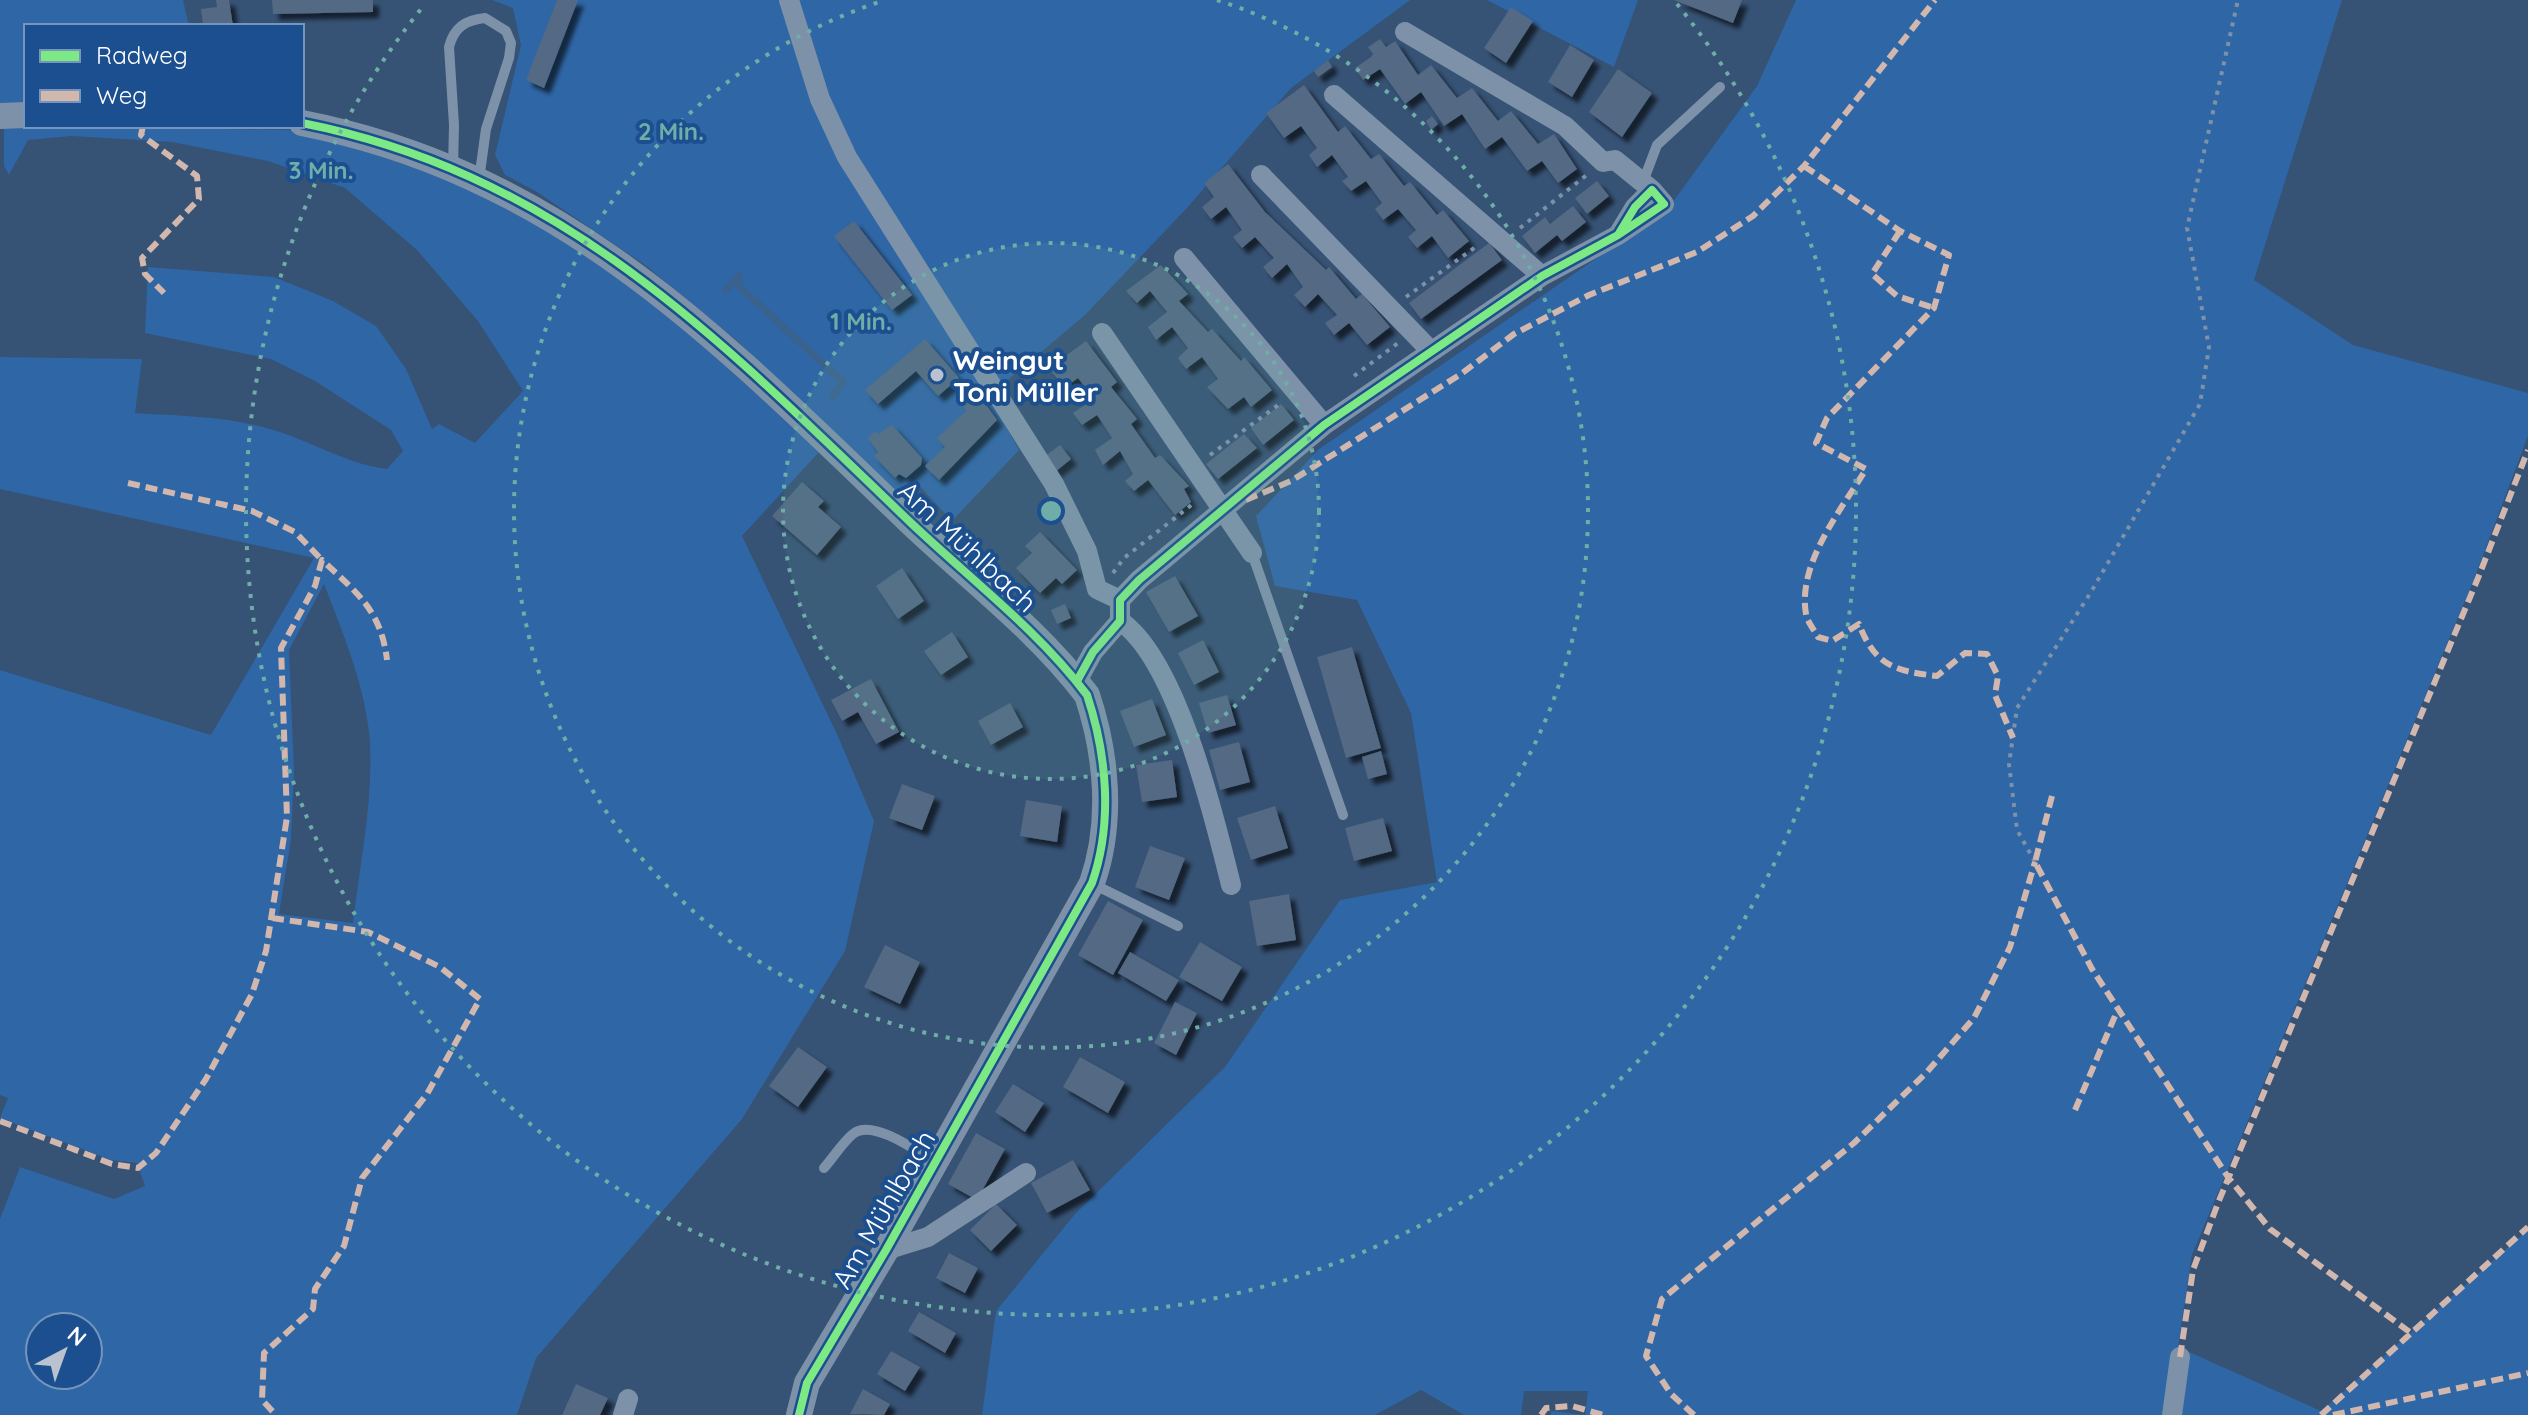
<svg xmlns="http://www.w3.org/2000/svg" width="2528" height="1415" viewBox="0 0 2528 1415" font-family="Quicksand,sans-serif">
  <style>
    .green { fill: #2f66a5; fill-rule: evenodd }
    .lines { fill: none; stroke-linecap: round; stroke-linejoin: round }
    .stream { stroke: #3b618d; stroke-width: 7 }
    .building { fill: #526984; filter: url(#shadow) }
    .path { stroke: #7d92a8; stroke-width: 4; stroke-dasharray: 4 6; stroke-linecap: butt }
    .service { stroke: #7d92a8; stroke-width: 10 }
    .minor { stroke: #7d92a8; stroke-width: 20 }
    .tertiary { stroke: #7d92a8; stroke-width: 26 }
    .quiet { stroke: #d1b7ad; stroke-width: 6; stroke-dasharray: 12 6; stroke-linecap: butt }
    .cycleway-casing { stroke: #1b4f8f; stroke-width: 13 }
    .cycleway { stroke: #7ce984; stroke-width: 8 }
    .ring { fill: none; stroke: #6fada8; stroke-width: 4; stroke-dasharray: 4 8 }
    .poi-dot { fill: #b9c2ce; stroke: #1b4f8f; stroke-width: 3 }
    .labels { text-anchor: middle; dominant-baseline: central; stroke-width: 8; stroke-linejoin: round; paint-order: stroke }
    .poi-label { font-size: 28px; font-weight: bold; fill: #fff; stroke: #1b4f8f; text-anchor: start }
    .street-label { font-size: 28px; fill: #fff; stroke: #1b4f8f }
    .centre { fill: #6fada8; stroke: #1b4f8f; stroke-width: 4 }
    .ring-label { font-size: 24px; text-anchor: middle; font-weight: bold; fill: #6fada8; stroke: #1b4f8f; stroke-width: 8; stroke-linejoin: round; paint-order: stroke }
  </style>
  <defs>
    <filter id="shadow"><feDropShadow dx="6" dy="6" stdDeviation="2" flood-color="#0009"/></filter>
  </defs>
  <rect width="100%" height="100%" fill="#365274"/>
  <!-- green -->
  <path class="green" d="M0,0H183L189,26H26V106L0,108Z
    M492,0H1410L1291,88L1187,208L1085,315L989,396L1019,450L952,521L918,484L895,492L736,340L645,265L537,192L505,175L495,155L521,45L513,8Z
    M1487,0H1638L1614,67Z
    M1796,0H2342L2254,280L2353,345L2528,393V436L2474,579L2192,1255L2178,1347L2321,1411L2528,1230V1415H1551V1411L1585,1415L1588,1391H1524L1521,1415H1464L1421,1390L1375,1415H982L996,1311L1075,1214L1225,1067L1340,900L1437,882L1411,713L1357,600L1275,586L1256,516L1319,449L1667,210L1757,86Z
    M4,126L301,130L466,185L614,268L748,381L819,452L742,536L837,734L874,821L845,951L742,1119L536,1358L517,1415H0V1219L20,1167L114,1199L145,1186L137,1163L111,1160L0,1118L8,1098L0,1095V670L211,735L314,558L0,489V357L142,359L135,413C180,416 227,416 270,429C310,440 346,464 387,469L403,451L391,430L315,381L271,359L145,333L148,267L274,277L333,301L376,326L406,369L432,429L439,424L475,443L523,391L478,321L417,250L345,188L268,161L172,142L71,136L28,140L9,175L4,166ZM324,584C342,631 363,680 369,732C375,794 360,862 353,923L279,914L291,839L294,770L289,650ZM40,1327H88V1375H40Z"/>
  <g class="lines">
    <!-- stream -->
    <path class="stream" d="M726,290L739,275V286L843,382L833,396"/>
  </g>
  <!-- building -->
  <path class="building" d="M216,0H229L233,26H203L201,9L217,7Z
    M272,0H373V12L273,14Z
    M557,0H578L544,88L526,80Z
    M1674,0H1742L1733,23Z
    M1511,7L1533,21L1506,63L1484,48Z
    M1380,39L1386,47L1395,41L1418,75L1431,65L1457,98L1472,88L1498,121L1511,111L1538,144L1554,134L1577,169L1558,183L1542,161L1527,171L1502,137L1485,149L1462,114L1444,126L1421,92L1405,104L1380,69L1363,80L1355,68L1371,57L1373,54L1368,47Z
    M1570,45L1594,60L1572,97L1548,82Z
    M1328,60L1332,67L1318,77L1314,71Z
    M1618,69L1652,93L1622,137L1589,112Z
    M1304,85L1338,132L1345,126L1371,159L1379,154L1404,186L1410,182L1437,215L1443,210L1469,241L1448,258L1432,236L1417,248L1408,237L1416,230L1398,209L1383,220L1375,209L1382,203L1366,181L1351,191L1342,181L1348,177L1332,155L1317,167L1309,155L1317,148L1301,126L1284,138L1266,113Z
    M1432,116L1438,124L1431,130L1426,121Z
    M1228,164L1265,212L1326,270L1329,267L1356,299L1362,294L1390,327L1367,345L1349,323L1334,335L1325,323L1337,315L1318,294L1305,307L1294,295L1303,287L1287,264L1272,278L1263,267L1274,258L1255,237L1242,248L1233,237L1242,230L1226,207L1211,219L1202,207L1214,197L1204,183Z
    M1597,181L1609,196L1587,214L1575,198Z
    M1573,206L1586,222L1562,241L1557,235L1535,253L1522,236L1545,217L1550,224Z
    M854,221L912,295L892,310L834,236Z
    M1489,243L1502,260L1421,319L1409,303Z
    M1161,265L1188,294L1179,301L1208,332L1212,329L1241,361L1244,357L1272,390L1251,407L1244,397L1228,409L1207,387L1218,379L1202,357L1186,369L1178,358L1188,348L1172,327L1156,340L1148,327L1167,312L1150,291L1137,303L1126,291Z
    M925,339L959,378L938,396L916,371L878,404L865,390Z
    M1086,341L1117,382L1111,387L1137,419L1131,424L1155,458L1160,455L1189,486L1184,489L1191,502L1175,515L1148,480L1134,491L1125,481L1133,474L1120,451L1103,465L1095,450L1112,438L1097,415L1082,425L1073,413L1094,399L1078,378L1064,388L1049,368Z
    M975,390L997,420L939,480L925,466L945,447L937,438L966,411L961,403Z
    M1281,404L1294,420L1263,445L1251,428Z
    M892,425L922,458L921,465L906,478L899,474L895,478L874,456L878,452L868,438L875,431L878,434Z
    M1244,434L1257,448L1218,479L1206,464Z
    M1060,445L1071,459L1055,472L1044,457Z
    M802,482L824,501L818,507L841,527L817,555L772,516Z
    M1040,532L1077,570L1062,584L1056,578L1040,593L1016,568L1032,553L1025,546Z
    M902,568L924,601L898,619L876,586Z
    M1175,576L1198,616L1169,632L1146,592Z
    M1065,604L1071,618L1057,624L1051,610Z
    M952,632L968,657L941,675L924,651Z
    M1203,640L1219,672L1194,685L1178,653Z
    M1352,647L1381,748L1346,758L1317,657Z
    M871,679L899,732L876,744L858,712L842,721L831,700Z
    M1227,695L1236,725L1208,733L1199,703Z
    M1152,699L1166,735L1134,747L1120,711Z
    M1010,703L1023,727L991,745L978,721Z
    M1239,742L1250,782L1220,790L1209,750Z
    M1381,751L1387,774L1368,779L1362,757Z
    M1172,760L1177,797L1142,802L1136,765Z
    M902,784L935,796L922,830L889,818Z
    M1026,800L1062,806L1057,842L1020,836Z
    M1275,806L1288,848L1251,860L1237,818Z
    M1383,818L1392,851L1354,861L1345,828Z
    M1150,846L1185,858L1169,900L1135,887Z
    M1289,894L1296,940L1257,946L1249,901Z
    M1108,901L1143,920L1113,975L1078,955Z
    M1200,942L1242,967L1222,1001L1179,977Z
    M885,945L920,962L900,1004L864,987Z
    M1130,952L1179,980L1166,1001L1118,973Z
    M1175,1002L1197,1013L1176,1055L1154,1043Z
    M798,1047L827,1067L798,1107L769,1086Z
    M1080,1057L1125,1082L1108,1113L1063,1087Z
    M1013,1084L1044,1103L1025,1132L995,1112Z
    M976,1133L1005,1149L977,1200L948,1184Z
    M1073,1160L1090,1190L1047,1213L1031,1183Z
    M996,1204L1017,1225L991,1251L970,1230Z
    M949,1253L978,1268L965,1293L936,1278Z
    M919,1312L956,1333L945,1353L908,1331Z
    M891,1351L920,1367L905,1391L877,1374Z
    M576,1384L608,1398L600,1415H562Z
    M863,1389L890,1404L884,1415L850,1414Z"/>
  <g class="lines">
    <!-- path -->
    <path class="path" d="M1520,228L1588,174
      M1406,297L1477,246
      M1354,376L1398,343
      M1210,455L1281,403
      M1113,573L1124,558L1194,503
      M2035,862L2017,830L2009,764L2017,708L2091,592L2200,404L2209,347L2187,228L2238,0"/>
    <!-- service -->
    <path class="service" d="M453,169L454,125L449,47C454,27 466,20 485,18L506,31L511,43L509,58L486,129L479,180
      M1643,182L1657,145L1720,87
      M1252,553L1343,815
      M1093,884L1178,926
      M824,1168C833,1158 842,1143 853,1134C872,1118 917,1151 934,1162"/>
    <!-- minor -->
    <path class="minor" d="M789,0L820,99L847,157L1054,484L1087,551L1097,589L1120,600
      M1405,32L1565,126L1603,162L1615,160L1652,190
      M1334,95L1542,276
      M1261,175L1430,350
      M1184,258L1324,425
      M1102,333L1252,553
      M1120,621C1177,659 1215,820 1231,885
      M1077,681L1093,652L1120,621V600L1139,580L1324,425L1542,276L1618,235L1664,204L1652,190L1635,207L1618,235
      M886,1250L928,1237L1026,1173
      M623,1415L628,1399
      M2172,1415L2180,1357"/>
    <!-- tertiary -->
    <path class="tertiary" d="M0,116L26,115
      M302,123C565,175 725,345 910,522C969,578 1038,630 1087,695C1107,755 1113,823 1092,883L886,1250L807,1383L799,1415"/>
    <!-- quiet -->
    <path class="quiet" d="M143,126L141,135L197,176L199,199L142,258L145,274L164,293
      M1804,166L1900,231L1949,255L1934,308L1827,418L1816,443L1866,469C1842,509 1797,563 1806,614C1807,621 1814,630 1818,637L1832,641L1859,624C1875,666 1895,671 1937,676L1965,653L1987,654L1998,676L1995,695L2013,738
      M1900,231L1872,274L1897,296L1934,308
      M128,483L252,511L295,532L322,560
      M1246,500L1291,481L1461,374L1514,334L1589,295L1697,252L1753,216L1804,166L1935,0
      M2052,796L2035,862L2092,969L2228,1177L2270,1229L2411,1333
      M272,918L368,932L440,967L480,999L427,1094L362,1178L344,1246L315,1289L313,1309L264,1353L262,1400L276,1415
      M2075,1110L2118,1009
      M0,1121L112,1164L138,1168L156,1153L206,1079L252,994L266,951L287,817L281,648L315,586L322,560C357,593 381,610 387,660
      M2180,1357L2193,1270L2218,1203L2478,578L2528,450
      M1541,1415L1546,1408L1572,1406L1603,1415
      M1694,1415L1671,1394L1646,1356L1662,1299L1854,1143L1926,1073L1974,1018L2010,947L2035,862
      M2321,1415L2528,1227
      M2333,1415L2528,1373"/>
    <!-- cycleway casing -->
    <g class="cycleway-casing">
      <path id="cycleway" d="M302,123C565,175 725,345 910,522C969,578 1038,630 1087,695C1107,755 1113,823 1092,883L886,1250L807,1383L799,1415
        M1077,681L1093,652L1120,621V600L1139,580L1324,425L1542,276L1618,235L1664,204L1652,190L1635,207L1618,235"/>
    </g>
    <!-- cycleway -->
    <use href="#cycleway" class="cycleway"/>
  </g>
  <!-- distance rings -->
  <circle cx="1051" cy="511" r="268" fill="#6fada8" fill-opacity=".12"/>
  <g class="ring">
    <circle cx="1051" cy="511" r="268"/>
    <path d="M1217 0A537 537 0 1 1 885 0"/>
    <path d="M1677 4A805 805 0 1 1 425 4"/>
  </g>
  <!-- markers -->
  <circle class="poi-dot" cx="937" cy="375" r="8"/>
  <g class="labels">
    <!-- poi labels -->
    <g class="poi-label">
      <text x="953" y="359">Weingut<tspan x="953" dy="32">Toni Müller</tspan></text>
    </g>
    <!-- street labels -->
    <g class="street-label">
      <text transform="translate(968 546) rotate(43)">Am Mühlbach</text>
      <text transform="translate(883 1209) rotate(-60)">Am Mühlbach</text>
    </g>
  </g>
  <circle cx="1051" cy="511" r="12" class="centre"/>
  <g class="ring-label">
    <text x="671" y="140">2 Min.</text>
    <text x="321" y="179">3 Min.</text>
    <text x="861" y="330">1 Min.</text>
  </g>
  <!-- legend -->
  <rect x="24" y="24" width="280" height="104" fill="#1b4f8f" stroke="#7695bc" stroke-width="2"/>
  <rect x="40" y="50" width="40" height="12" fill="#7ce984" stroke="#7695bc" stroke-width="2"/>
  <text x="96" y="64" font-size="24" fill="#ffffff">Radweg</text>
  <rect x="40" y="90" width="40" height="12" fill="#d1b7ad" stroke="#7695bc" stroke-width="2"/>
  <text x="96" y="104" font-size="24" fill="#ffffff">Weg</text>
  <!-- north arrow -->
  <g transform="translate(64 1351) rotate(41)"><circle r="38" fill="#1b4f8f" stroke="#7695bc" stroke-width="2"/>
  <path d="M0-6L14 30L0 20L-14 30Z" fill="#b9c2ce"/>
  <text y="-12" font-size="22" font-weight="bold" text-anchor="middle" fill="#ffffff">N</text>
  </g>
</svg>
